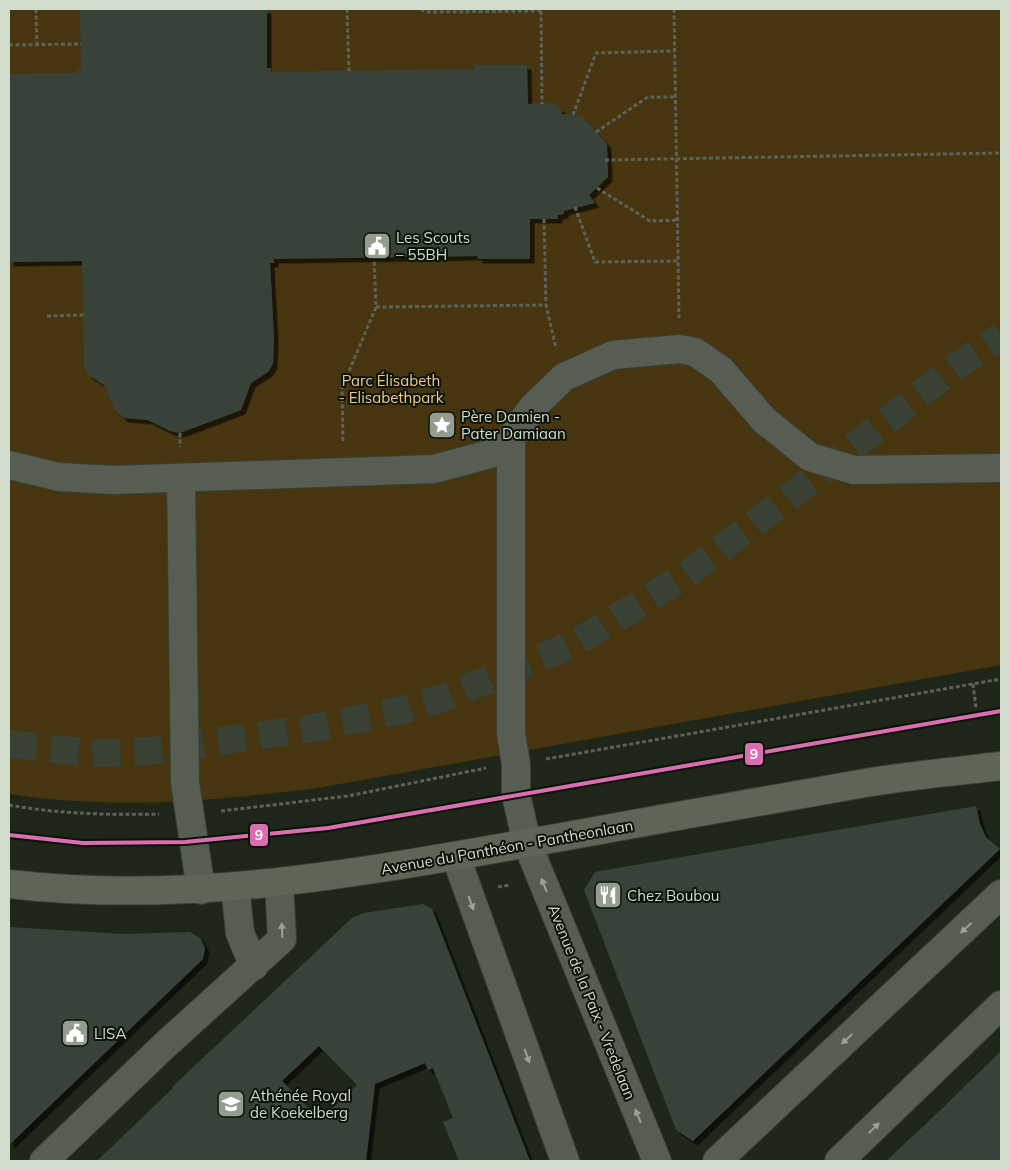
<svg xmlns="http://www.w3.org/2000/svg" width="1010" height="1170" viewBox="0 0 1010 1170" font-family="Mulish,sans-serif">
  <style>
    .green { fill: #46350f }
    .building { fill: #384339; fill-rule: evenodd; filter: url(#shadow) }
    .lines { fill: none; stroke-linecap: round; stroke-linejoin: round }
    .highway-tunnel { stroke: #384134; stroke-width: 28; stroke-dasharray: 28 14; stroke-linecap: butt }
    .minor-casing { stroke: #384035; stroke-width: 30 }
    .major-casing { stroke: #384035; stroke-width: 30 }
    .path { stroke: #5b6258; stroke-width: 3; stroke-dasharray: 4 2.5; stroke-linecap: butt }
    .minor { stroke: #575d53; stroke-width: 28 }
    .major { stroke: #5e6456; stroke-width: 28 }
    .tram-1-casing { stroke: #0b1208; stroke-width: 8 }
    .tram-1 { stroke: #db6eb1; stroke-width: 4 }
    .oneway { fill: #9ba396 }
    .labels { text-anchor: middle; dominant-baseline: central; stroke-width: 4; stroke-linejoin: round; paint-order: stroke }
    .poi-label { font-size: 15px; fill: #d2dccd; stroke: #0b1208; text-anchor: start }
    .park-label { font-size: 15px; fill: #f1ca85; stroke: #0b1208 }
    .street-label { font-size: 15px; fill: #d2dccd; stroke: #0b1208 }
    .line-badge { stroke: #0b1208; stroke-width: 2 }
    .badge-label { font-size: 14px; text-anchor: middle; font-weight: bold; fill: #fff }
  </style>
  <defs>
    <filter id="shadow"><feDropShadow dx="4.5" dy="4.5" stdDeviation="0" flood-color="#0009"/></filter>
  </defs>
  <rect width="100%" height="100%" fill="#1d2619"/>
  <!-- green -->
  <path class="green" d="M9,9H1001V665L318,788C214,801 113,810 9,794Z"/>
  <!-- building -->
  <path class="building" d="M80,9H267V68H271V72L474,69V65H527L528,104L556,103V107L561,108L562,114L582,116L607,144L608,177L589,195L595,203L564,211V214L558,215V219H530V259H478L477,256L274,259V263H270L274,338L273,364L268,372L251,383L241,410L180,433L170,431L148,420L124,418L115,410L104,385L89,375L84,367L82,261L9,262V74L77,73V70H81Z
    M976,806L980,824L986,837L1000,849L693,1141L676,1130L584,890L595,872Z
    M423,904L432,909L530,1161H459L443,1122L453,1118L433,1068L428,1070L425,1063L375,1084L366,1161H97L173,1088L172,1087L352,918L364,913ZM319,1046L357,1085L320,1120L282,1081Z
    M9,927L123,934L190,932L200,938L205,948L203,959L9,1145Z
    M1001,1051V1161H886L928,1122Z"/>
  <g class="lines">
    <!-- highway-tunnel -->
    <path class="highway-tunnel" d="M9,744L90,753L148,751L313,728L402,710L445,697L574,644L683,577L787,499L955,367L1001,336"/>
    <!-- minor casing -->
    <g class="minor-casing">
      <path id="minor" d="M511,438V734L516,764V795L527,843L657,1161
        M9,465L59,477L113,480L434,469L490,454L511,438L533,407L564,377L613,355L679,349L695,352L721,370L764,420L810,457L854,470L1001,468
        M181,478L185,782L201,890
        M456,857L565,1161
        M235,887L240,933L254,966
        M44,1161L165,1045L282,939L279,883
        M717,1161L1001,894
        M839,1161L1001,1005"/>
    </g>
    <!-- major casing -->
    <g class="major-casing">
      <path id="major" d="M9,884C190,905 357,873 534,842C646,822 759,801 871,782C914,775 958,771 1001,766"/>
    </g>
    <!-- path -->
    <path class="path" d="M36,9L37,45
      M347,9L349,71
      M421,9L426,12L541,11V9
      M674,9L679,318
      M541,11L542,104
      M9,45L81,44
      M573,115L596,53L674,51
      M596,132L648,97H675
      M605,160L1001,153
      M597,188L650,221L677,220
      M575,207L595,262L677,261
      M544,219L546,305
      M376,307L546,305L556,348
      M47,316L84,315
      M180,433V447
      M343,441L342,388L376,307L374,257
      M973,684L976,708
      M546,759L1001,679
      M9,805C59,814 108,815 159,814
      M221,811L348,796L486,768
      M498,887L510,885"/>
    <!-- minor -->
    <use href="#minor" class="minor"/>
    <!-- major -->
    <use href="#major" class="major"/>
    <!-- tram-1 casing -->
    <g class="tram-1-casing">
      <path id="tram-1" d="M9,835L83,843L185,842L328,828L1001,711"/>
    </g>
    <!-- tram-1 -->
    <use href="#tram-1" class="tram-1"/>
  </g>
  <!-- one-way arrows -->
  <defs><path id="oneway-solid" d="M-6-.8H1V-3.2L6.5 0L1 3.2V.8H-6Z" transform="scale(1.25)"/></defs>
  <g class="oneway">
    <use href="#oneway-solid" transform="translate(544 885) rotate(-112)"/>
    <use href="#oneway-solid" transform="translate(471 903) rotate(70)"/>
    <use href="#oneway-solid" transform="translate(966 928) rotate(137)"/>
    <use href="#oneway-solid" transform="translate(282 930) rotate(-92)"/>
    <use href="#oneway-solid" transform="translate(847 1039) rotate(137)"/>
    <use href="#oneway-solid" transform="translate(527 1056) rotate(70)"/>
    <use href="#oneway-solid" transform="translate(638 1116) rotate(-112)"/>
    <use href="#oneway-solid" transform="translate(874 1128) rotate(-44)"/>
  </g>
  <!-- icons -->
  <defs>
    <g id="civic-square" transform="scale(1.4375)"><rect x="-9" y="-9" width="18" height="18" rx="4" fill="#939c8e" stroke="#0b1208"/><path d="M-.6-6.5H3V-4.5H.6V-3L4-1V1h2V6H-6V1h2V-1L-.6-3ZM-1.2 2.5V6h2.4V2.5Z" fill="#fff"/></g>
    <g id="sight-square" transform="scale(1.4375)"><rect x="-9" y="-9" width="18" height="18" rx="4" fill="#939c8e" stroke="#0b1208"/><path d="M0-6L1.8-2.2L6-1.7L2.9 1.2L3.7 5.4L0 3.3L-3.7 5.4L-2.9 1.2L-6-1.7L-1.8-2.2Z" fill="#fff"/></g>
    <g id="restaurant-square" transform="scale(1.4375)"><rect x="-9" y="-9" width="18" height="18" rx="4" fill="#939c8e" stroke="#0b1208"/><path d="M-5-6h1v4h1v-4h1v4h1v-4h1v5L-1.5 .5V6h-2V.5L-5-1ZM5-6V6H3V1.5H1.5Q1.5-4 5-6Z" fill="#fff"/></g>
    <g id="school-square" transform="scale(1.4375)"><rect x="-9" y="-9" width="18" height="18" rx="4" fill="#939c8e" stroke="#0b1208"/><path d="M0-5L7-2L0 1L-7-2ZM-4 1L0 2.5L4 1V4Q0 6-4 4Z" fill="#fff"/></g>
  </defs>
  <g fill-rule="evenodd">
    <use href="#civic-square" x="377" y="246"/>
    <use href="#sight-square" x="442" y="425"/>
    <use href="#restaurant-square" x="608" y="895"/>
    <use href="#civic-square" x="75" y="1033"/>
    <use href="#school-square" x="231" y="1104"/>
  </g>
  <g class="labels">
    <!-- poi labels -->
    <g class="poi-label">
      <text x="396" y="237">Les Scouts<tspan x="396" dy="17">– 55BH</tspan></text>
      <text x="461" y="416">Père Damien -<tspan x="461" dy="17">Pater Damiaan</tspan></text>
      <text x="627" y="895">Chez Boubou</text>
      <text x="94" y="1033">LISA</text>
      <text x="250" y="1095">Athénée Royal<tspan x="250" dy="17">de Koekelberg</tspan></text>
    </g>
    <!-- park labels -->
    <g class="park-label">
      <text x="391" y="380">Parc Élisabeth<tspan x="391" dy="17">- Elisabethpark</tspan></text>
    </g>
    <!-- street labels -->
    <g class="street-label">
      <text transform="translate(507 847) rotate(-10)">Avenue du Panthéon - Pantheonlaan</text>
      <text transform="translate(592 1002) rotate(68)">Avenue de la Paix - Vredelaan</text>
    </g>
  </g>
  <g class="line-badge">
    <rect x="744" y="742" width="20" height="24" rx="5" fill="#db6eb1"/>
    <rect x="249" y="823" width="20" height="24" rx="5" fill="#db6eb1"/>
  </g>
  <g class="badge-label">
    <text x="754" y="759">9</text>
    <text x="259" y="840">9</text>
  </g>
  <!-- border -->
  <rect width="1010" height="1170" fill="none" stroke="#d2dccd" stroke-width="20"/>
</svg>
